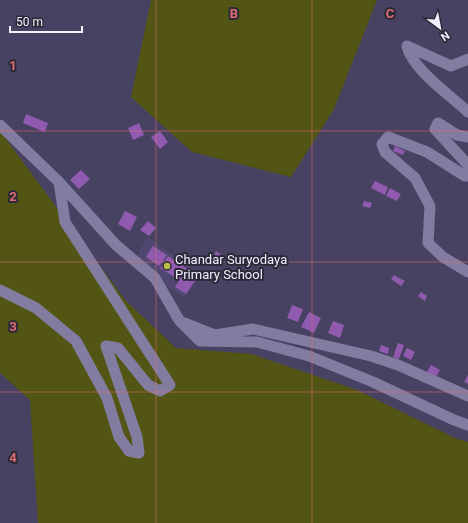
<svg xmlns="http://www.w3.org/2000/svg" width="468" height="523" viewBox="0 0 468 523" font-family="Roboto,sans-serif">
  <style>
    .built { fill: #504870 }
    .green { fill: #535515 }
    .building { fill: #905aaf }
    .lines { fill: none; stroke-linecap: round; stroke-linejoin: round }
    .minor { stroke: #827ca0; stroke-width: 11 }
    .grid { fill: none; stroke: #df6e72; stroke-width: 1; stroke-opacity: 0.55 }
    .poi-dot { fill: #bac045; stroke: #2c2a39; stroke-width: 1.5 }
    .labels { text-anchor: middle; dominant-baseline: central; stroke-width: 4; stroke-linejoin: round; paint-order: stroke }
    .poi-label { font-size: 13px; fill: #f1f0fc; stroke: #2c2a39; text-anchor: start }
    .grid-label { font-size: 13px; text-anchor: middle; font-weight: bold; fill: #df6e72; stroke: #2c2a39; stroke-width: 4; stroke-linejoin: round; paint-order: stroke }
  </style>
  <rect width="100%" height="100%" fill="#474162"/>
  <!-- built -->
  <path class="built" d="M147,237L202,275L184,297L163,284L137,257Z"/>
  <!-- green -->
  <path class="green" d="M151,0H377L334,109L291,177L192,152L131,97Z
    M0,131L126,301L176,348L252,354L357,390L455,438L468,442V523H38L30,400L0,373Z"/>
  <!-- building -->
  <path class="building" d="M26,114L48,123L45,132L23,123Z
    M139,123L144,135L133,140L128,128Z
    M160,131L168,142L160,149L151,137Z
    M395,146L405,151L403,155L393,151Z
    M81,170L90,179L79,189L70,180Z
    M375,181L388,187L385,195L371,188Z
    M390,188L401,194L397,201L386,196Z
    M364,201L372,203L370,208L362,206Z
    M125,211L137,217L130,231L118,224Z
    M148,221L156,228L149,236L140,230Z
    M153,246L167,255L159,266L146,257Z
    M216,251L222,255L219,259L214,256Z
    M168,256L186,268L179,280L160,268Z
    M188,268L199,275L186,294L175,287Z
    M394,275L405,281L401,286L391,279Z
    M421,292L427,296L425,301L418,296Z
    M292,305L303,309L298,322L287,318Z
    M309,312L321,318L314,333L301,327Z
    M333,321L344,325L340,338L328,333Z
    M398,343L404,345L399,359L393,357Z
    M381,345L389,348L388,354L379,351Z
    M407,348L415,352L411,360L403,356Z
    M431,365L440,370L436,377L427,372Z
    M468,375V384L464,382Z"/>
  <g class="lines">
    <!-- minor -->
    <path class="minor" d="M468,59L451,66L407,46C412,69 450,95 468,112
      M0,125L59,182L116,245L155,278L179,320L200,341L257,342L309,356L373,382L454,420L468,425
      M468,137L457,135L438,123L435,129L468,165
      M468,176H465L427,152L388,137L382,144L385,152L415,178L430,206L428,243L443,257L468,272
      M0,290L36,308L76,341L107,398L119,437L129,451L139,453L137,437L106,346L118,348L148,385L160,391L170,385L65,222L59,182
      M185,323L215,335L253,329L371,356L398,365L468,396"/>
  </g>
  <!-- grid -->
  <path class="grid" d="M156,0V523M312,0V523M0,131H468M0,262H468M0,392H468"/>
  <!-- markers -->
  <circle class="poi-dot" cx="167" cy="266" r="4"/>
  <g class="labels">
    <!-- poi labels -->
    <g class="poi-label">
      <text x="175" y="259">Chandar Suryodaya<tspan x="175" dy="15">Primary School</tspan></text>
    </g>
  </g>
  <g class="grid-label">
    <text x="234" y="18">B</text>
    <text x="390" y="18">C</text>
    <text x="13" y="70">1</text>
    <text x="13" y="201">2</text>
    <text x="13" y="331">3</text>
    <text x="13" y="462">4</text>
  </g>
  <!-- north arrow -->
  <g transform="translate(440 28) rotate(148)" stroke="#2c2a39" stroke-width="3" paint-order="stroke">
  <path d="M0-3L7 15L0 10L-7 15Z" fill="#f1f0fc"/>
  <text y="-6" font-size="11" font-weight="bold" text-anchor="middle" fill="#f1f0fc">N</text>
  </g>
  <!-- scale -->
  <path d="M10 26v6h72v-6" fill="none" stroke="#f1f0fc" stroke-width="2"/>
  <text x="16" y="26" font-size="12" fill="#f1f0fc" stroke="#2c2a39" stroke-width="3" paint-order="stroke">50 m</text>
</svg>
